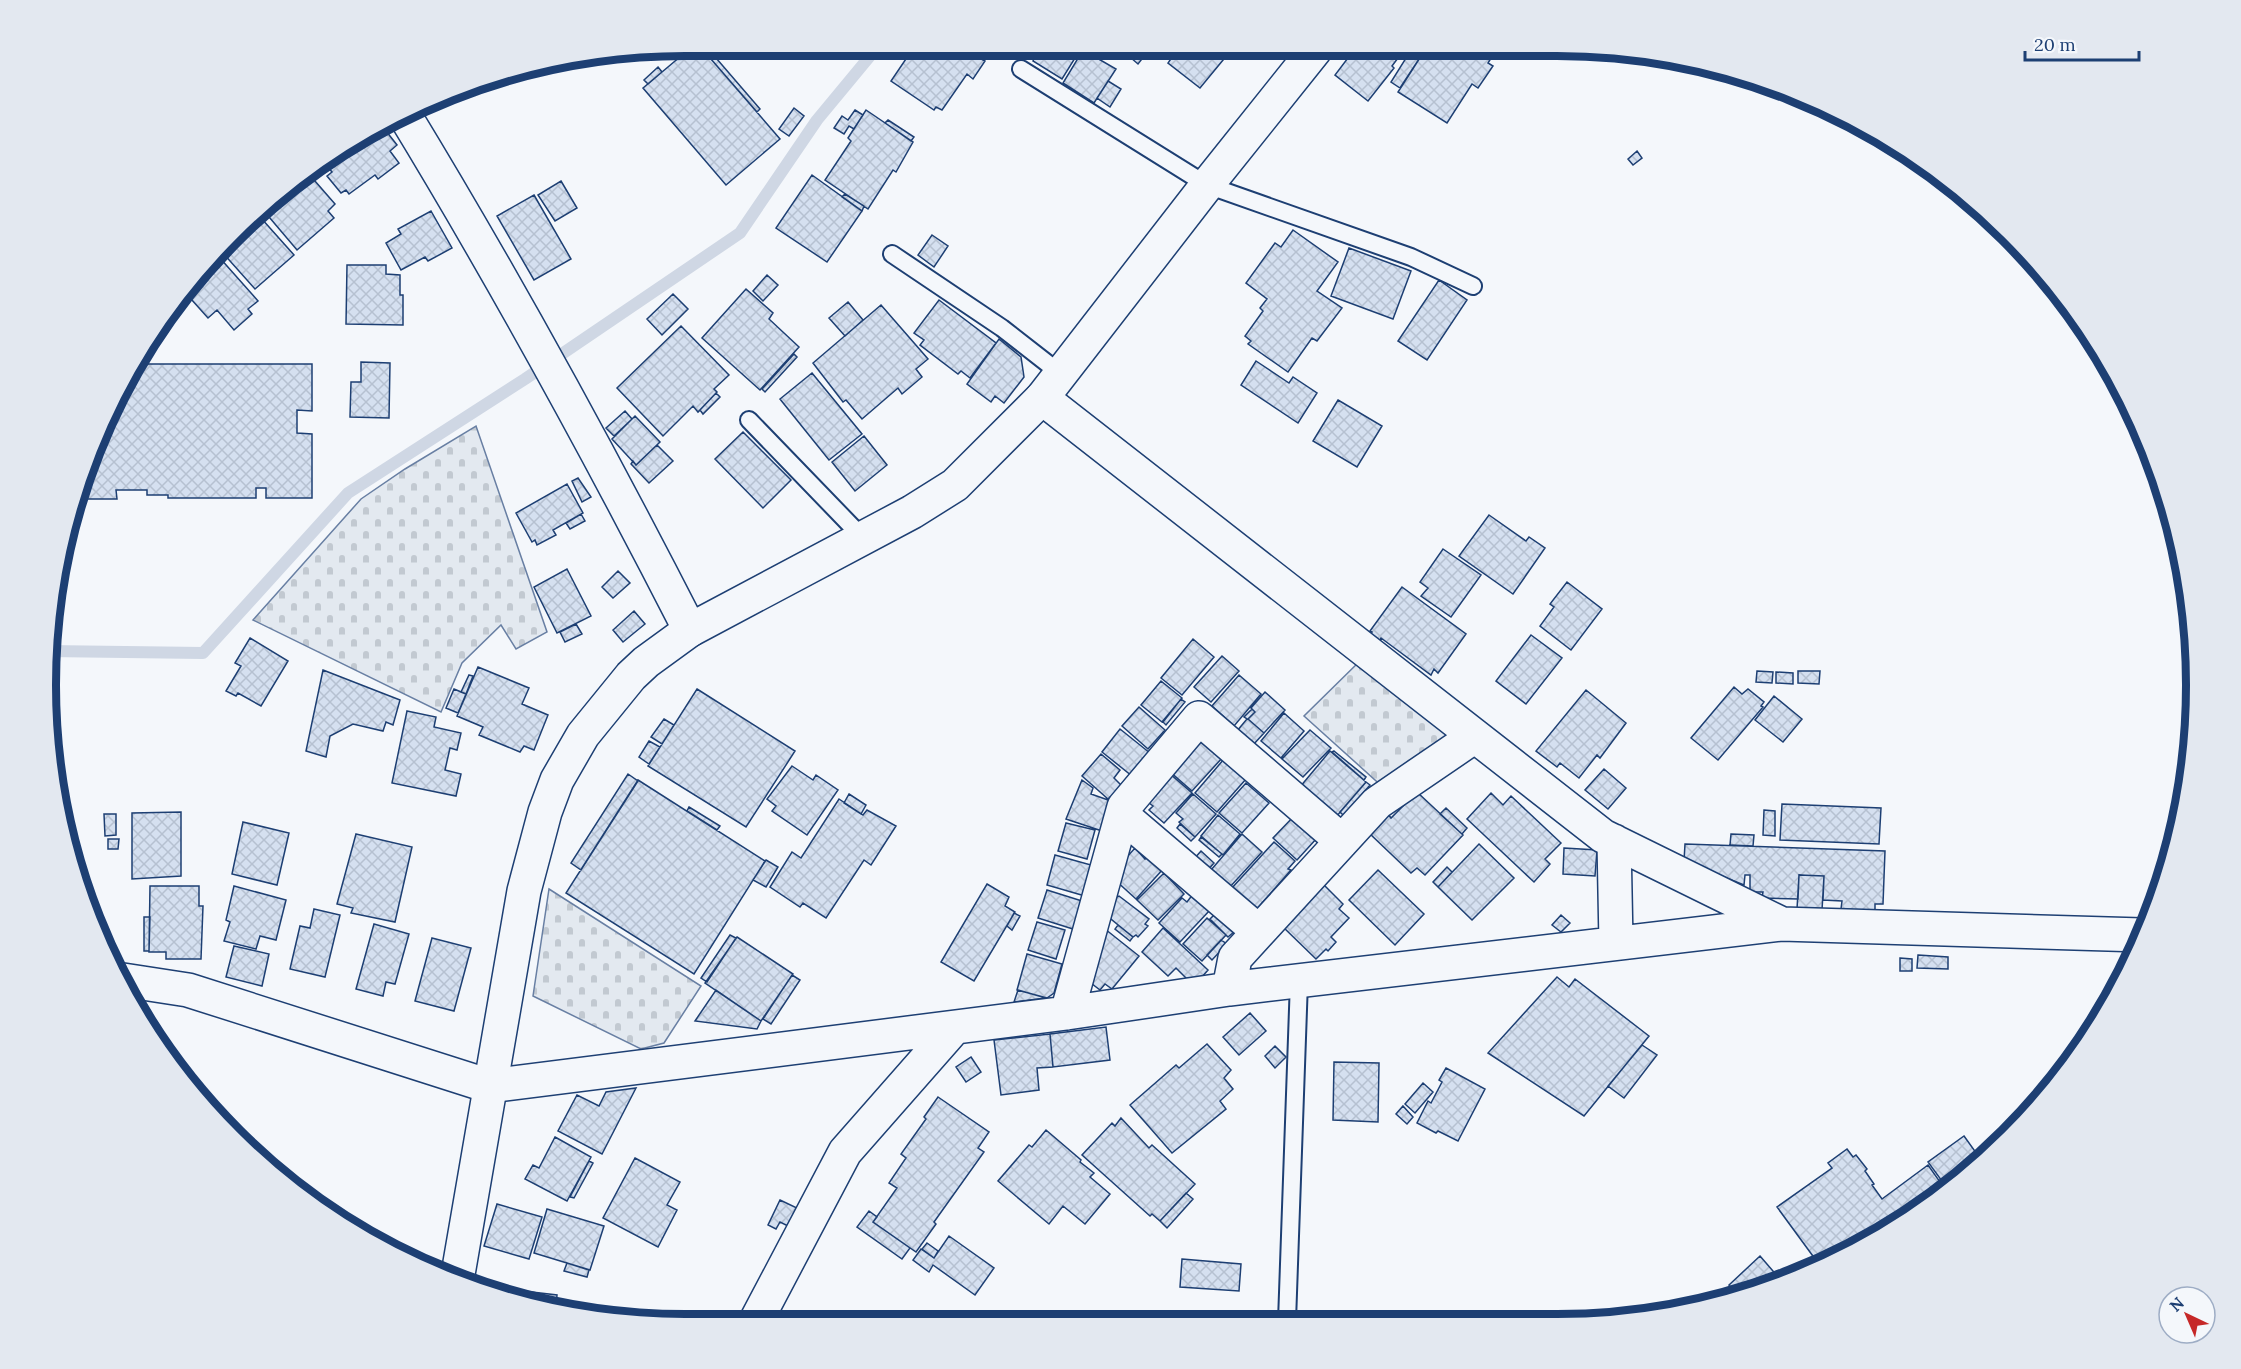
<svg xmlns="http://www.w3.org/2000/svg" width="2241" height="1369" viewBox="0 0 2241 1369" font-family="Lora,serif">
  <style>
    .cemetery { fill: url(#cemetery-stones); stroke: #687fa3; stroke-width: 1.5 }
    .lines { fill: none; stroke-linecap: round; stroke-linejoin: round }
    .stream { stroke: #cfd7e4; stroke-width: 12 }
    .building { fill: url(#building-cross-hatch); stroke: #1d3f73; stroke-width: 1.5 }
    .lane-casing { stroke: #1d3f73; stroke-width: 20 }
    .street-casing { stroke: #1d3f73; stroke-width: 36 }
    .secondary-casing { stroke: #1d3f73; stroke-width: 36 }
    .lane { stroke: #f4f7fb; stroke-width: 16 }
    .street { stroke: #f4f7fb; stroke-width: 33 }
    .secondary { stroke: #f4f7fb; stroke-width: 33 }
    .rim { fill: none; stroke: #1d3f73; stroke-width: 8 }
  </style>
  <defs>
    <pattern id="cemetery-stones" width="16" height="16" patternUnits="userSpaceOnUse" patternTransform="scale(1.5)"><rect width="16" height="16" fill="#e3e9f0"/><path d="M2 7V4a2 2 0 0 1 4 0v3zM10 15v-3a2 2 0 0 1 4 0v3z" fill="#c2c9d1"/></pattern>
    <pattern id="building-cross-hatch" width="8" height="8" patternUnits="userSpaceOnUse" patternTransform="scale(1.5)"><rect width="8" height="8" fill="#d5e0f0"/><path d="M0 0l8 8M0 8l8-8" fill="none" stroke="#b6c1d1"/></pattern>
  </defs>
  <rect width="100%" height="100%" fill="#f4f7fb"/>
  <!-- cemetery -->
  <path class="cemetery" d="M476,426L547,632L516,649L501,625L462,663L441,712L253,620L361,499L405,469Z
    M1363,658L1456,736L1385,789L1304,716Z
    M549,889L701,986L664,1043L641,1049L533,996Z"/>
  <g class="lines">
    <!-- stream -->
    <path class="stream" d="M47,651L203,653L348,493L525,379L740,233L817,120L875,50"/>
  </g>
  <!-- building -->
  <path class="building" d="M912,50H987L981,59L985,61L973,79L967,74L942,110L936,107L934,110L891,81Z
    M1039,50H1080L1062,79L1033,61Z
    M1083,50L1116,69L1094,103L1063,83Z
    M1122,50H1149L1138,64Z
    M1177,50H1224L1228,54L1200,88L1168,63Z
    M1354,50H1404L1392,66L1394,68L1368,101L1335,75Z
    M1411,50L1423,53L1400,88L1391,82Z
    M1420,50H1496L1488,63L1493,66L1478,88L1472,84L1447,123L1398,92L1423,53Z
    M687,51H704L780,139L726,185L643,88Z
    M704,51H710L760,109L757,112Z
    M658,67L662,72L648,84L644,80Z
    M516,70L495,86L488,77Z
    M1108,81L1121,89L1110,107L1097,98Z
    M794,108L804,116L789,136L779,129Z
    M855,110L863,115L854,129L849,126L844,134L834,128L842,116L848,120Z
    M866,110L913,142L896,172L893,170L868,209L825,180L851,141L848,138Z
    M888,120L914,137L911,141L885,123Z
    M375,128L380,134L386,131L397,145L390,151L399,163L378,179L375,175L349,194L346,190L341,193L327,176L332,172L322,160Z
    M1637,151L1642,158L1633,165L1628,159Z
    M308,173L335,204L328,211L334,218L297,250L264,211Z
    M812,175L862,211L827,262L776,228Z
    M561,181L577,208L555,221L538,195Z
    M845,194L864,206L862,211L842,197Z
    M534,195L571,259L534,280L497,216Z
    M431,211L452,248L428,261L425,257L401,270L386,243L401,234L398,229Z
    M261,218L294,255L255,289L222,252Z
    M1293,230L1338,262L1317,291L1342,308L1317,341L1312,338L1288,372L1248,344L1251,341L1245,336L1263,311L1260,308L1267,299L1246,283L1275,243L1281,247Z
    M932,235L948,246L934,267L918,255Z
    M1349,248L1411,271L1393,319L1331,296Z
    M219,257L258,301L248,309L252,314L234,330L217,310L208,318L191,299L195,295L188,287L196,276Z
    M347,265H386V274L400,275V295H403V325L346,324Z
    M767,275L778,285L763,301L753,291Z
    M1439,280L1467,300L1427,360L1398,341Z
    M746,289L773,313L769,319L799,347L760,390L702,338Z
    M673,294L688,309L662,335L647,319Z
    M939,300L996,343L970,378L961,371L958,374L920,345L924,340L914,333Z
    M848,302L863,320L845,336L829,318Z
    M881,305L928,359L916,369L922,377L902,394L898,388L862,419L846,400L843,402L813,363Z
    M681,326L729,375L714,389L717,392L698,412L693,406L663,436L617,388Z
    M999,339L1021,357L1024,377L1004,403L995,396L991,402L967,384Z
    M794,354L797,357L765,392L762,389Z
    M1256,361L1289,383L1293,377L1317,393L1298,423L1241,385Z
    M361,362L390,363L389,418L350,417L351,382H361Z
    M136,364H312V411L297,410V433L312,434V498H266V488H256V498H168V495H147V490H116L117,499H74L79,479Z
    M812,373L862,434L829,460L780,399Z
    M716,393L720,397L703,414L700,410Z
    M1338,400L1382,426L1357,467L1313,441Z
    M625,411L632,419L614,436L606,428Z
    M635,416L660,442L636,465L612,439Z
    M743,432L791,480L763,508L715,459Z
    M864,436L887,465L855,491L832,462Z
    M657,445L673,461L649,483L631,464L633,461L636,465Z
    M578,478L591,497L582,502L572,481Z
    M567,484L583,513L553,530L556,535L537,545L535,540L532,542L516,513Z
    M581,514L585,521L570,529L566,523Z
    M1489,515L1526,541L1529,537L1545,548L1513,594L1459,556Z
    M1443,549L1481,575L1451,617L1421,596L1428,588L1420,582Z
    M567,569L591,616L557,633L534,587Z
    M618,571L630,583L613,598L602,587Z
    M1567,582L1602,609L1571,650L1540,626L1554,607L1550,604Z
    M1402,587L1466,634L1438,673L1434,669L1431,675L1381,638L1378,643L1369,637L1372,632L1370,631Z
    M634,611L645,624L623,642L613,630Z
    M576,624L582,634L565,642L560,632Z
    M1531,635L1562,658L1526,704L1496,681Z
    M250,638L288,661L261,706L238,693L236,696L226,691L241,666L235,663Z
    M1193,639L1214,657L1182,695L1161,678Z
    M1222,656L1239,671L1211,702L1194,687Z
    M478,667L529,688L522,704L548,715L534,750L524,746L520,752L479,735L483,727L457,716Z
    M323,670L400,700L393,725L386,722L383,731L353,724L330,736L326,757L306,751Z
    M1757,671L1773,672L1772,683L1756,682Z
    M1798,671H1820L1819,684L1798,683Z
    M1776,672L1793,673V684L1776,683Z
    M469,675L473,676L466,694L461,692Z
    M1239,675L1261,694L1234,726L1212,706Z
    M1161,681L1182,698L1162,722L1141,705Z
    M1734,687L1742,694L1748,689L1764,702L1761,706L1763,707L1718,760L1691,738Z
    M454,689L466,694L458,713L446,708Z
    M697,689L795,751L746,827L648,766Z
    M1586,690L1626,723L1600,758L1597,755L1579,778L1560,763L1557,767L1536,751Z
    M1265,692L1285,710L1264,733L1248,719L1255,712L1251,708Z
    M1774,696L1802,719L1783,742L1755,720Z
    M1181,699L1185,702L1166,725L1163,722Z
    M1139,707L1165,730L1148,749L1122,726Z
    M1252,709L1255,712L1248,719L1264,733L1253,745L1237,731L1247,719L1244,717Z
    M407,711L436,717L434,727L461,733L457,750L450,748L445,770L461,774L456,796L392,783Z
    M1284,713L1304,731L1281,758L1261,741Z
    M664,719L674,725L662,744L651,737Z
    M1120,729L1150,753L1132,776L1102,752Z
    M1310,730L1331,748L1303,777L1282,759Z
    M1203,738L1223,757L1192,791L1168,770Z
    M649,741L660,747L649,764L639,757Z
    M1330,751L1366,782L1336,817L1300,787Z
    M1334,751L1366,777L1364,780L1332,752Z
    M1101,754L1120,770L1114,778L1123,787L1112,799L1110,797L1108,799L1082,776Z
    M1224,759L1246,779L1217,812L1195,793Z
    M792,766L813,780L816,775L838,790L807,835L772,811L776,806L767,799Z
    M1604,769L1626,788L1608,809L1585,790Z
    M1169,773L1192,793L1164,823L1149,810L1153,806L1145,800Z
    M628,774L638,781L581,870L571,863Z
    M638,780L765,861L694,974L566,893Z
    M1082,780L1093,788L1091,794L1111,801L1102,831L1066,819Z
    M1366,782L1370,785L1344,816L1340,812Z
    M1246,783L1269,803L1242,833L1219,813Z
    M1417,792L1463,835L1425,875L1417,868L1411,873L1369,833L1388,814L1391,818Z
    M1491,793L1503,805L1511,796L1561,843L1545,859L1550,864L1534,882L1467,819Z
    M849,794L866,805L861,814L844,803Z
    M1193,794L1216,814L1195,837L1179,822L1183,819L1176,813Z
    M839,799L863,815L867,810L896,826L871,865L864,860L826,918L803,903L800,907L770,887L792,852L801,858Z
    M1782,804L1881,808L1879,844L1780,840Z
    M689,807L720,826L717,830L687,811Z
    M1446,808L1467,828L1462,834L1440,814Z
    M1764,810L1775,811V836L1763,835Z
    M181,812V876L132,879V813Z
    M104,814H116V835L105,836Z
    M1218,815L1240,834L1223,855L1201,836Z
    M1295,815L1317,838L1297,860L1273,838Z
    M243,822L289,833L277,885L232,874Z
    M1066,823L1095,830L1087,859L1058,851Z
    M1180,824L1195,837L1191,841L1177,828Z
    M356,834L412,847L395,922L351,913L353,908L337,904Z
    M1242,834L1262,852L1229,888L1211,870Z
    M1731,834L1754,835L1753,846L1730,845Z
    M1201,837L1222,854L1219,857L1199,840Z
    M108,839H119L118,849H108Z
    M1274,842L1295,861L1288,869L1291,870L1255,911L1231,889Z
    M1479,844L1514,878L1472,920L1438,887Z
    M1685,844L1885,851L1883,904H1875V911L1841,909L1842,901L1823,900L1824,876L1799,875L1798,899L1762,898L1763,892H1750V875H1745L1744,885L1684,861Z
    M1135,848L1145,859L1149,854L1164,868L1136,899L1114,879L1117,868Z
    M1564,848L1597,850L1595,876L1563,874Z
    M1201,851L1214,863L1206,872L1193,860Z
    M1055,855L1091,865L1085,896L1047,885Z
    M766,860L778,867L766,887L753,880Z
    M1447,867L1452,872L1438,887L1433,882Z
    M1378,870L1424,914L1395,945L1349,900Z
    M1164,873L1184,894L1158,920L1137,900Z
    M1799,875L1824,876L1822,910L1797,909Z
    M1322,883L1343,904L1339,909L1349,918L1331,937L1336,942L1328,951L1326,949L1316,959L1282,926Z
    M987,884L1009,897L1005,906L1015,912L974,981L941,962Z
    M150,886H199V906H203L201,959H166V952H149Z
    M234,886L286,900L276,940L260,936L256,949L224,941L230,922L226,920Z
    M1047,890L1082,901L1073,929L1038,918Z
    M1193,894L1210,910L1180,942L1159,923L1182,898L1187,902Z
    M1119,896L1149,919L1145,924L1148,926L1138,937L1136,935L1133,937L1106,915L1114,898Z
    M314,909L340,915L325,977L290,969L300,926L310,928Z
    M1014,913L1020,916L1012,930L1007,926Z
    M1216,913L1235,931L1228,937L1210,919Z
    M1561,915L1570,923L1561,932L1552,925Z
    M144,917H150L149,951H144Z
    M1207,918L1226,935L1202,961L1183,944Z
    M1037,922L1065,930L1056,959L1028,950Z
    M374,924L409,934L395,984L386,982L383,996L356,989Z
    M1118,925L1133,937L1130,941L1115,929Z
    M1163,928L1208,970L1200,979L1189,981L1176,968L1168,976L1142,952Z
    M1105,929L1139,956L1112,989L1105,984L1100,990L1087,980Z
    M730,935L736,938L707,982L701,978Z
    M737,937L793,974L761,1021L705,983Z
    M432,938L471,948L454,1011L415,1001Z
    M1221,940L1227,944L1212,960L1207,955Z
    M234,946L269,954L262,986L226,977Z
    M1027,954L1062,964L1054,993L1047,998L1017,990Z
    M1918,955L1948,957V969L1917,968Z
    M1900,958L1912,959V971H1900Z
    M792,975L800,980L771,1024L763,1019Z
    M1557,977L1569,987L1575,979L1649,1036L1584,1116L1488,1053Z
    M716,990L761,1021L757,1029L695,1021Z
    M1018,990L1046,998L1014,1002Z
    M1250,1013L1266,1031L1239,1055L1223,1037Z
    M1106,1027L1110,1060L1053,1067L1050,1034Z
    M1050,1034L1053,1067L1037,1068L1039,1090L1001,1095L994,1040Z
    M1207,1044L1231,1070L1224,1078L1233,1089L1220,1101L1226,1109L1172,1153L1130,1105L1176,1065L1179,1068Z
    M1642,1045L1657,1055L1624,1098L1608,1086Z
    M1275,1046L1286,1057L1275,1068L1265,1056Z
    M971,1057L981,1072L966,1082L956,1067Z
    M1334,1062L1379,1063L1378,1122L1333,1120Z
    M1446,1068L1485,1089L1458,1141L1438,1131L1436,1133L1417,1123L1428,1101L1431,1103L1442,1082L1439,1080Z
    M1423,1083L1433,1092L1415,1113L1405,1104Z
    M636,1088L602,1154L558,1131L577,1095L599,1106L606,1092Z
    M938,1097L989,1132L978,1148L984,1152L934,1222L936,1224L916,1252L873,1222L897,1188L889,1183L906,1158L901,1154L926,1119L924,1117Z
    M1403,1106L1413,1117L1407,1124L1396,1114Z
    M1121,1118L1149,1148L1152,1145L1195,1184L1160,1221L1152,1214L1150,1216L1082,1155L1112,1123L1115,1126Z
    M1046,1130L1081,1160L1080,1162L1094,1173L1090,1177L1110,1194L1085,1224L1063,1206L1049,1224L998,1181L1029,1145L1032,1147Z
    M1964,1136L1982,1161L1947,1188L1928,1162Z
    M555,1137L591,1157L567,1201L525,1179L533,1165L539,1168Z
    M1847,1149L1853,1157L1856,1155L1867,1169L1865,1171L1874,1184L1872,1185L1882,1199L1928,1165L1945,1189L1876,1238L1818,1263L1777,1207L1832,1168L1828,1163Z
    M635,1158L680,1182L667,1205L677,1210L658,1247L603,1218Z
    M589,1161L593,1163L574,1198L570,1197Z
    M1186,1193L1193,1199L1167,1228L1160,1221Z
    M780,1200L797,1208L788,1226L780,1222L776,1229L768,1225Z
    M497,1204L542,1217L529,1259L484,1246Z
    M547,1209L604,1226L590,1270L534,1253Z
    M869,1211L877,1217L873,1222L910,1248L902,1259L857,1227Z
    M949,1236L994,1268L975,1295L933,1265L929,1272L913,1260L921,1249L934,1258Z
    M927,1243L938,1251L934,1258L922,1249Z
    M1760,1256L1779,1278L1738,1296L1729,1285Z
    M1182,1259L1241,1264L1239,1291L1180,1287Z
    M567,1263L589,1270L587,1277L564,1271Z
    M505,1289L557,1295L556,1306L504,1293Z"/>
  <g class="lines">
    <!-- lane casing -->
    <g class="lane-casing">
      <path id="lane" d="M1021,69L1207,185L1411,257L1473,286
        M892,254L1002,328L1061,374
        M749,420L863,538
        M1287,1321L1299,981"/>
    </g>
    <!-- street casing -->
    <g class="street-casing">
      <path id="street" d="M402,111C505,280 600,454 690,630
        M1042,398L1603,836L1782,924
        M1123,816L1258,931
        M1614,841L1616,943
        M123,980L188,990L489,1086L1067,1013L1229,989L1782,924L2142,935
        M1229,989L1235,958L1377,803L1475,736
        M1067,1013L1124,807L1199,718L1342,841
        M757,1319L845,1152L954,1028"/>
    </g>
    <!-- secondary casing -->
    <g class="secondary-casing">
      <path id="secondary" d="M457,1280L524,891L545,812L557,780L583,735L631,676L646,662L690,630L912,512L955,485L1042,398L1207,185L1315,50"/>
    </g>
    <!-- lane -->
    <use href="#lane" class="lane"/>
    <!-- street -->
    <use href="#street" class="street"/>
    <!-- secondary -->
    <use href="#secondary" class="secondary"/>
  </g>
  <!-- crop -->
  <path d="M0 0H2241V1369H0ZM685 56H1557A629 629 0 0 1 2186 685V685A629 629 0 0 1 1557 1314H685A629 629 0 0 1 56 685V685A629 629 0 0 1 685 56Z" fill="#e3e8f0" fill-rule="evenodd"/>
  <path class="rim" d="M685 56H1557A629 629 0 0 1 2186 685V685A629 629 0 0 1 1557 1314H685A629 629 0 0 1 56 685V685A629 629 0 0 1 685 56Z"/>
  <!-- north arrow -->
  <g transform="translate(2187 1315) rotate(316)"><circle r="28" fill="#f4f7fb" stroke="#9eadc5" stroke-width="1.5"/>
  <path d="M0-4.5L10 22L0 15L-10 22Z" fill="#c62828"/>
  <text y="-9" font-size="16" font-weight="bold" text-anchor="middle" fill="#1d3f73">N</text>
  </g>
  <!-- scale -->
  <path d="M2025 51v9h114v-9" fill="none" stroke="#1d3f73" stroke-width="3"/>
  <text x="2034" y="51" font-size="18" fill="#1d3f73" stroke="#f4f7fb" stroke-width="4.5" paint-order="stroke">20 m</text>
</svg>
